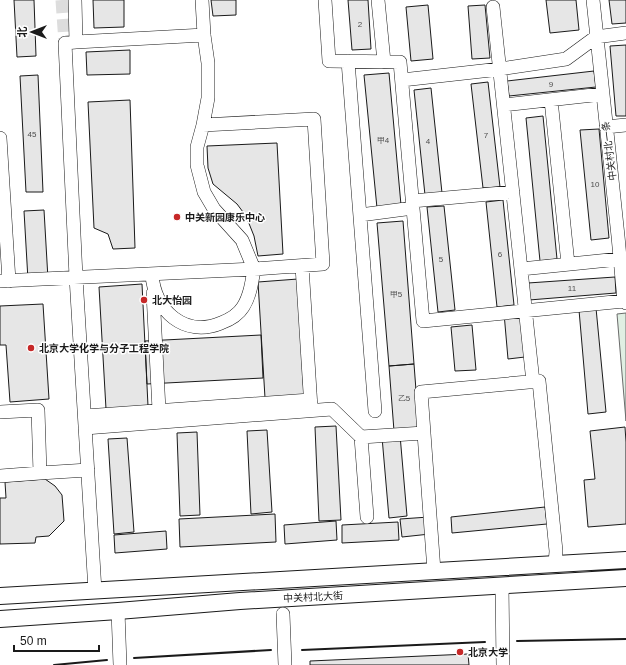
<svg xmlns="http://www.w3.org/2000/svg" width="626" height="665" viewBox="0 0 626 665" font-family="Arial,'Noto Sans SC',sans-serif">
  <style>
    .green { fill: #e0efe3; stroke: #6a6a6a }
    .building { fill: #e6e6e6; stroke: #1a1a1a }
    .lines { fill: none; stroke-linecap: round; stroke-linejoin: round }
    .minor-tunnel { stroke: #ddd; stroke-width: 13; stroke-dasharray: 13 6; stroke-linecap: butt }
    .minor-casing { stroke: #1a1a1a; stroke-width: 14 }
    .major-casing { stroke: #1a1a1a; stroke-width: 18 }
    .minor { stroke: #fff; stroke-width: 13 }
    .major { stroke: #fff; stroke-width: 16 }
    .wall { stroke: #1a1a1a; stroke-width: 2 }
    .poi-dot { fill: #c62828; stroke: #fff; stroke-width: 1.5 }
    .labels { text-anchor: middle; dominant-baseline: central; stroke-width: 3; stroke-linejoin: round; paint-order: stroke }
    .number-label { font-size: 8px; fill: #4d4d4d }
    .street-label { font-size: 10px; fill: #1a1a1a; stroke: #fff }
    .poi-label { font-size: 10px; font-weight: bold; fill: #1a1a1a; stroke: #fff; text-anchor: start }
  </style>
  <rect width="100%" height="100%" fill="#fff"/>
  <!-- green -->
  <path class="green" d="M626,313V421L617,314Z"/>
  <!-- building -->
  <path class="building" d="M14,0H34L36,56L17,57Z
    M93,0H124V27L94,28Z
    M211,0H236V15L213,16Z
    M348,0H368L371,49L352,50Z
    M546,0H576L579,30L550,33Z
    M609,0H626V23L612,24Z
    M428,5L433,59L411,61L406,7Z
    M485,5L490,58L472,59L468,6Z
    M626,45V116H616L610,46Z
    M130,50V74L87,75L86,52Z
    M594,71L596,87L509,96L507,81Z
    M389,73L401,205L377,208L364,75Z
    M38,75L43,192H26L20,76Z
    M488,82L500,187L483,188L471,84Z
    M431,88L442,193L425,195L414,90Z
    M130,100L135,248L113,249L108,234L94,228L88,102Z
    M543,116L557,259L540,261L526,118Z
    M599,129L609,238L591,240L580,130Z
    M277,143L283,254L258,256L254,236L246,216L237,204L213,184L208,168L207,146Z
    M503,200L514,305L497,307L486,202Z
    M444,206L455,310L438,312L427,207Z
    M44,210L48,279L28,280L24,211Z
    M403,221L414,364L389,366L377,223Z
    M615,277L616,293L529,300L528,283Z
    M298,279L304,396L265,398L258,282Z
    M142,284L148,406L106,409L99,287Z
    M43,304L49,399L10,402L6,345H0V306Z
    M596,308L606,412L588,414L579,310Z
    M521,312L525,357L508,359L504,313Z
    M472,325L476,370L455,371L451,327Z
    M261,335L263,378L147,384L145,341Z
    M414,364L419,430L394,431L389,366Z
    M336,426L341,520L319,521L315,427Z
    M625,427L626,442V524L588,527L584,480L595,479L590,431Z
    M267,430L272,512L251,514L247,431Z
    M197,432L200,515L180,516L177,433Z
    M400,435L407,516L389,518L382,437Z
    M127,438L134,532L114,534L108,439Z
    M45,479L55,486L62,495L64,521L49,536L36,537L35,543L0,544V498H6L5,482Z
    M545,507L547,524L452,533L451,517Z
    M275,514L276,542L180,547L179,519Z
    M429,517L430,534L402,537L400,519Z
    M336,521L337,540L285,544L284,525Z
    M398,522L399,540L342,543V525Z
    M166,531L167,549L115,553L114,535Z
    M468,654L469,665H310V661Z"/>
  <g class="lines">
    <!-- minor-tunnel -->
    <path class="minor-tunnel" d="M62,0L65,43"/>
    <!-- minor casing -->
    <g class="minor-casing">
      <path id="minor" d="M75,0L76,42L65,43L76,277L95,591
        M325,0L329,61L400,62L423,321L624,301L626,303
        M378,0L384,62
        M593,0L618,236L624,301
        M493,7L533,382
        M76,42L204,35
        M348,61L375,411
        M402,80L500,69L566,59L596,37L626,33
        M551,100L568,264
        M504,105L602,94
        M606,127L626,125
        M0,138L9,281
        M412,201L513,192
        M360,215L413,208
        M302,266L311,408
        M521,269L619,259
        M152,274C154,311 185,338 221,323C229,320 238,315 243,307C250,296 252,282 254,269L323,264L314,119L203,125
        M0,281L254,269L242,240L214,209L204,192L197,165V147L203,125L208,98V63L204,35L202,0
        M153,293L159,410
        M0,412L38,410L40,473L88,470
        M85,416L310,400
        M85,428L332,409L361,437L367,517
        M361,437L424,433
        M0,476L40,473
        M434,571L421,392L539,381L556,551L555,565
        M502,585L503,665
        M118,611L120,665
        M283,614L285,665"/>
    </g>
    <!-- major casing -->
    <g class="major-casing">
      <path id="major" d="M0,596L626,560
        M0,619L118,611L240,601L626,578"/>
    </g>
    <!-- minor -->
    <use href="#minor" class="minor"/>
    <!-- major -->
    <use href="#major" class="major"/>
    <!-- wall -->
    <path class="wall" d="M517,641L626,639
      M302,650L485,642
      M134,658L271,650
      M54,665L107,660"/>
  </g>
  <!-- markers -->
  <g class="poi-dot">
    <circle cx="177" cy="217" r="4"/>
    <circle cx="144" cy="300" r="4"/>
    <circle cx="31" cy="348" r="4"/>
    <circle cx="460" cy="652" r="4"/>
  </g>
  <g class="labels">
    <!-- number labels -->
    <g class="number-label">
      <text x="360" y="24">2</text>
      <text x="551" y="84">9</text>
      <text x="32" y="134">45</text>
      <text x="486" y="135">7</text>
      <text x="383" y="140">甲4</text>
      <text x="428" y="141">4</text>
      <text x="595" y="184">10</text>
      <text x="500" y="254">6</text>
      <text x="441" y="259">5</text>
      <text x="572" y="288">11</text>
      <text x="396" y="294">甲5</text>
      <text x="404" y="398">乙5</text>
    </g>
    <!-- street labels -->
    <g class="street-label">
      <text transform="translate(609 151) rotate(-97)">中关村北一条</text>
      <text transform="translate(313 597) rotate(-3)">中关村北大街</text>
    </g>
    <!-- poi labels -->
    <g class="poi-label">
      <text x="185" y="217">中关新园康乐中心</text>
      <text x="152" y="300">北大怡园</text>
      <text x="39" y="348">北京大学化学与分子工程学院</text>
      <text x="468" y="652">北京大学</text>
    </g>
  </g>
  <!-- north arrow -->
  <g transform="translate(32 32) rotate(270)" stroke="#ffffff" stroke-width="3" paint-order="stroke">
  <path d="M0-3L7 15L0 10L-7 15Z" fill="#1a1a1a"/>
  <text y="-6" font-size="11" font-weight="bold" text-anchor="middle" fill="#1a1a1a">北</text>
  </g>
  <!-- scale -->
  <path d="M14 645v6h85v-6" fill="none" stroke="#1a1a1a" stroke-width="2"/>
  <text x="20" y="645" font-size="12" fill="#1a1a1a" stroke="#ffffff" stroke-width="3" paint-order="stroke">50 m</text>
</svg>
